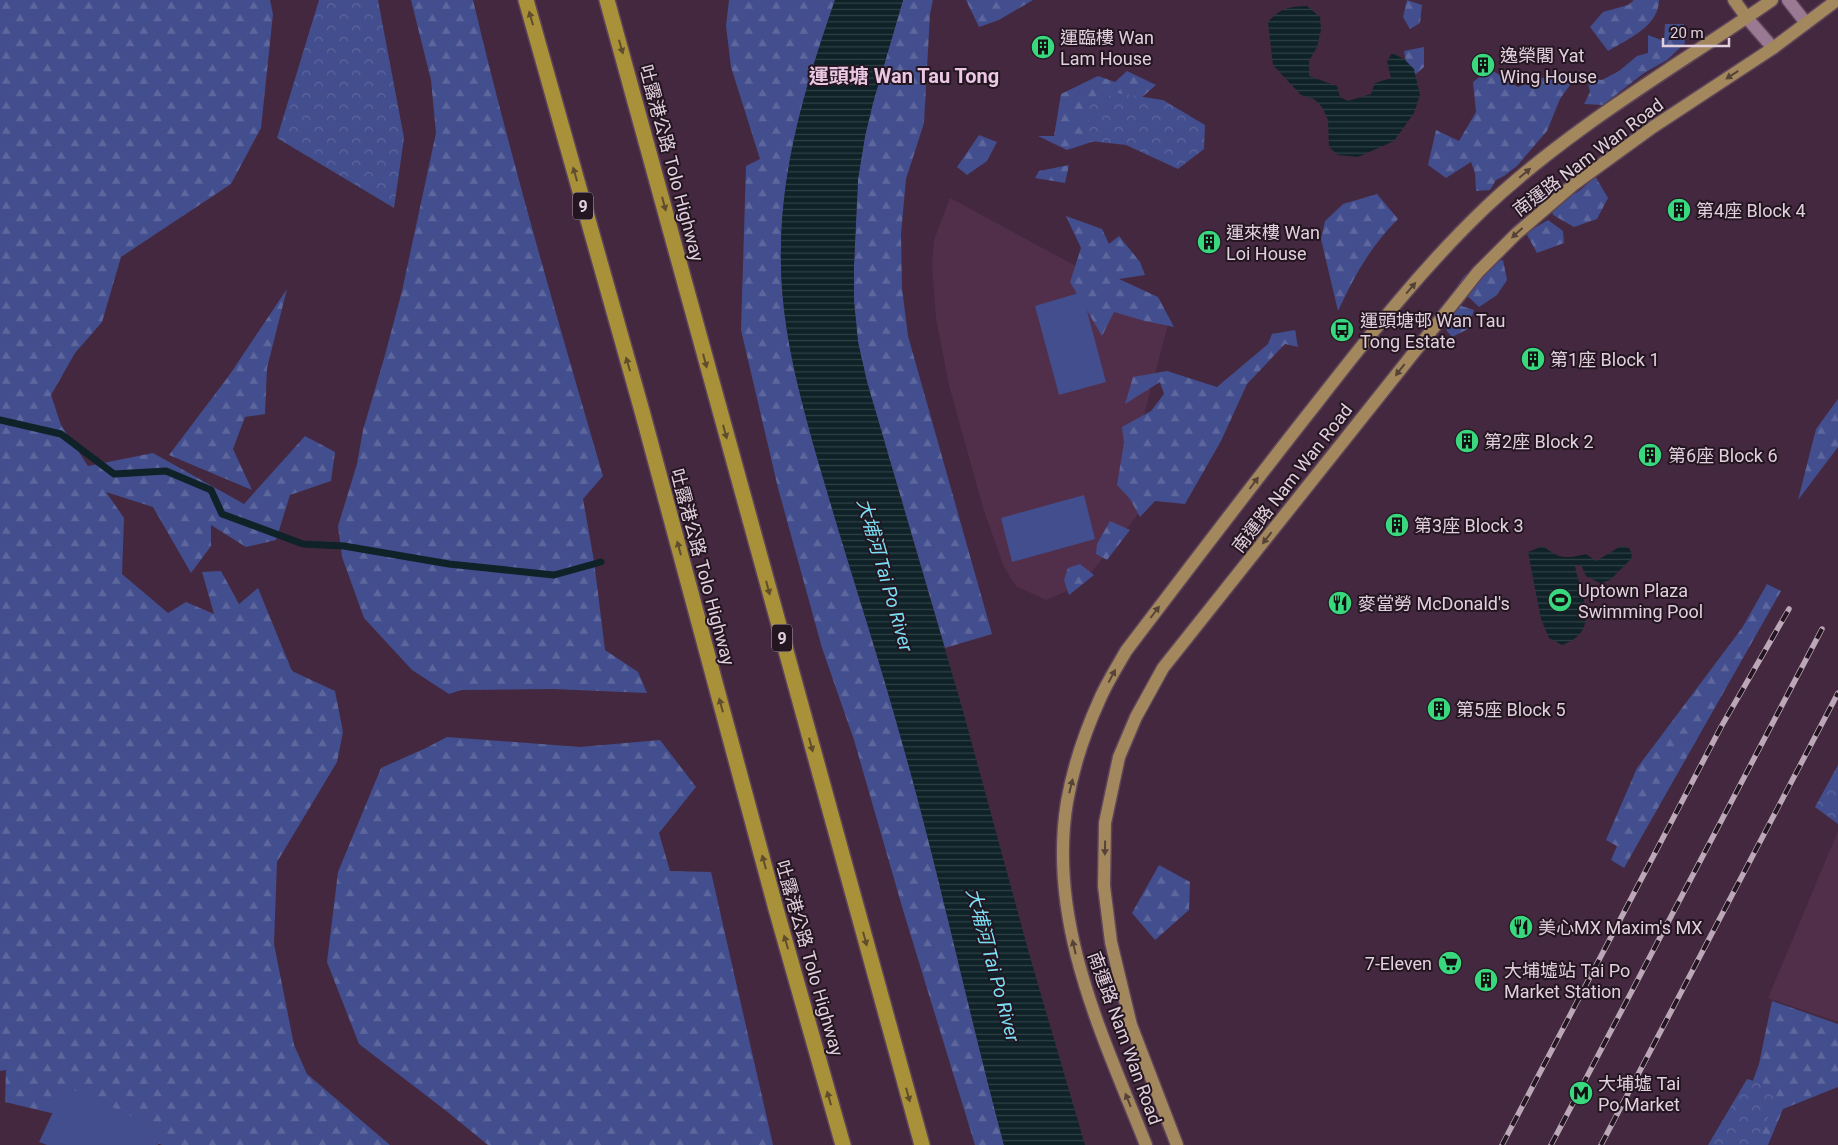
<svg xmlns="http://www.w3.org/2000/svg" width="1838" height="1145" viewBox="0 0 1838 1145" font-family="Roboto,'Noto Sans TC',sans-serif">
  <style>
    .built { fill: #512f4b }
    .forest { fill: url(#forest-firs) }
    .park { fill: url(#park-crowns) }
    .pitch { fill: #424e8d }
    .water { fill: url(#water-rules) }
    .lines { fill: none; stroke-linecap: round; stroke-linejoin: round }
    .stream { stroke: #0e2227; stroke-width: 7 }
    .minor-casing { stroke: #5e4559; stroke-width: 15 }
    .major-casing { stroke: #5e4559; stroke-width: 15 }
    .highway-casing { stroke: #5e4559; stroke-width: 18 }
    .minor { stroke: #9a7993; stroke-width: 12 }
    .major { stroke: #a3875d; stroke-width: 12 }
    .highway { stroke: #a99139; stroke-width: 15 }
    .rail-casing { stroke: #bca7b7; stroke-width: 5.5 }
    .rail { stroke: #231620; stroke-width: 4; stroke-dasharray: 11; stroke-linecap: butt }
    .oneway { fill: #5f4d2b }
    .oneway2 { fill: #564338 }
    .labels { text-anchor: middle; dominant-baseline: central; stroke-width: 4; stroke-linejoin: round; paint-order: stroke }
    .shield { fill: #231620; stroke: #a998a4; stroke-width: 1 }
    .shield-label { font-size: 16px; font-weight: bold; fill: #e2cfdd }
    .poi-label { font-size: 18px; fill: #e2cfdd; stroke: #231620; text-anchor: start }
    .street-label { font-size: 18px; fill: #e2cfdd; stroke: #231620 }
    .water-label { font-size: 19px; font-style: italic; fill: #79dff5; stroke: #231620 }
    .quarter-label { font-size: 20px; font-weight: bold; fill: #ebc7e3; stroke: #231620 }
  </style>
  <defs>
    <pattern id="forest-firs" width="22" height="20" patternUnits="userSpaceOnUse" patternTransform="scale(1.25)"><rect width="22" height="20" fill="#424e8d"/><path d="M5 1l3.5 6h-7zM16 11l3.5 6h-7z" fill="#5d669d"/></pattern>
    <pattern id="park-crowns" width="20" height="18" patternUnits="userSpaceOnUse" patternTransform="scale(1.25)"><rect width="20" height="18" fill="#424e8d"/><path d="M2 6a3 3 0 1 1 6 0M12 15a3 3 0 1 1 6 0" fill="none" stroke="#5d669d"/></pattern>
    <pattern id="water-rules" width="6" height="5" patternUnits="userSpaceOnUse" patternTransform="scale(1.25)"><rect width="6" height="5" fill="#0e2227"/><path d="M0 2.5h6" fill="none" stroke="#314146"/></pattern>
  </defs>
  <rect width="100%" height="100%" fill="#44283f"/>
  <!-- built -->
  <path class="built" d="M950,198L1170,317L1137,441L1160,487L1081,585L1046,600L1016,586L1004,567L984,511L949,385L936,318L932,266L934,240Z
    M1838,831V1022L1768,998Z"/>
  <!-- forest -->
  <path class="forest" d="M0,0H270L273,14L261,128L231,184L121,257L102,322L75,353L51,395L61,425L88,466L153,453L244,504L305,436L335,452L331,481L290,495L276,540L246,547L211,525V546L191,573L153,507L106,492L124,518L122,574L168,613L186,602L214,614L202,572L221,571L239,604L258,588L292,671L335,691L343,732L337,762L277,862L274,944L294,1045L307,1074L390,1145H162L139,1134L5,1102L6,1070L0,1071Z
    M411,0H473C511,160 557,318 603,476L583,499L594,561L605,650L638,672L647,693L553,689L461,690L449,694L412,670L364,618L342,557L338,526L357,464L363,430L385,355L402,291L436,133L431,80Z
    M729,0H835C809,80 782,163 781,248C779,327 802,405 824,481C849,568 878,655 902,742C940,875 968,1011 1004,1145H975L903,910L854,740L822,648L778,488L741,330L746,166L760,159L731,67L726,26Z
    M903,0H933L930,14L924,123L906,179L901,234L902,288L908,336L992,634L945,648L867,382L858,342L854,302V264L858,179L865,136L873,102Z
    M966,0H1033L999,20L979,27Z
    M1407,0L1422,5L1420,23L1410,29L1403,17Z
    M1634,0H1659C1659,26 1628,39 1608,51L1590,27L1603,12L1628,5Z
    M1665,24H1684L1685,43L1667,60L1644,73L1603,105L1584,104L1590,92L1587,78L1602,80L1619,71L1637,56L1648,53V35L1664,41Z
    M1424,47V67L1409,80L1404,51Z
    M1490,69L1518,87L1540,78L1577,75L1560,99L1547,131L1517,166L1504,176L1496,180L1490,190L1476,191L1475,173L1471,162L1446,178L1428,165L1436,130L1459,141L1476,112L1473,82Z
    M1127,71L1156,85L1126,111L1110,136L1067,150L1038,136H1054L1061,94L1098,76L1115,82Z
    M979,135L997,142L987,161L967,175L957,167Z
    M1069,165L1065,183L1035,178L1039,171Z
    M1595,176L1608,198L1597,219L1574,227L1553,215L1549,196C1576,197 1576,195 1595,176Z
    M1377,194L1398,219C1370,247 1355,275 1338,311L1321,239L1325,221L1343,204Z
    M1066,216L1102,229L1109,244L1119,236L1140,262L1145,275L1119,279L1158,297L1174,327L1145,321L1114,312L1102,336L1070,282L1081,248Z
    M1548,220L1563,231L1564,243L1537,253L1526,233Z
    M1503,260L1507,280L1497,295L1479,307L1457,286L1466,274L1477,279L1492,263Z
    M287,289L267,368L265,414L245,417L233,449L252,490L169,455L228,377Z
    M1455,304L1474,310L1468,329L1452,337L1447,331L1440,307Z
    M1295,330L1298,347L1285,344L1247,384L1221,441L1185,504L1155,501L1140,517L1130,499L1117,485L1124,443L1122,427L1151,411L1164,394L1160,382L1125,404L1133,377L1167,371L1217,387L1268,344L1272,334Z
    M1838,399V447L1798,500L1816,429Z
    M1110,521L1130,530L1107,560L1096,554L1097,544Z
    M1080,564L1094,575L1069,595L1064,580L1068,568Z
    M1767,584L1781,591L1624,868L1611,860L1617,846L1606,840L1637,768L1742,628Z
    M447,737L580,747L660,740L696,787L659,833L670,871L711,872L773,1145H488L445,1110L359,1044L327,962L338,872L381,768L426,748Z
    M1159,865L1190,882L1189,910L1155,940L1132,913Z
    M1772,1001L1838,1024V1087L1783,1109L1768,1145H1751L1739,1119L1759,1064Z"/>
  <!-- park -->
  <path class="park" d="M319,0H378L404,138L394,208L277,138Z
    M1117,93L1163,100L1205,125L1204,149L1178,169L1126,145L1090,141L1088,103Z
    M1838,765V824L1815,807Z
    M1747,1079L1779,1088L1758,1145H1708Z"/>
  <!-- pitch -->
  <path class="pitch" d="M1082,292L1106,382L1059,395L1035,306Z
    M1084,495L1095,539L1012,562L1001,518Z
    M65,1086L164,1131L158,1145H47L39,1142Z"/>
  <!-- water -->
  <path class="water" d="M835,0H903L873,103L865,136L858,179L854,264V302L858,342L867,382L963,711L1030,957L1085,1145H1004C968,1011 940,875 902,742C878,654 849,568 824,481C802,405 779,327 781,248C782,162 807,80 835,0Z
    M1307,6L1320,17L1321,30L1317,47L1309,61V76L1337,86L1340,97L1348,101L1371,94L1375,83L1391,78L1387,61L1392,53L1404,59L1414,69L1420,95L1414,113L1394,141L1358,157L1338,155L1329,147L1328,120L1322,107L1314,99L1301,95L1273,65L1268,22C1282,7 1288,7 1307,6Z
    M1543,546C1559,559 1566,559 1586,554L1596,561L1621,546L1629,548L1632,554L1631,559L1610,580L1600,583L1586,576L1581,565L1575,566C1581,597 1602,631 1562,645L1549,638L1541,619L1528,552Z"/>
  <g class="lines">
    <!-- stream -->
    <path class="stream" d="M0,420L61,434L114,474L166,471L211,490L222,514L303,544L344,546L449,564L554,575L601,562"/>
    <!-- minor casing -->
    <g class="minor-casing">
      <path id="minor" d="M1788,0L1806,23
        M1747,18L1773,48"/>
    </g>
    <!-- major casing -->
    <g class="major-casing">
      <path id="major" d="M1734,0L1747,18
        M1146,1145C1103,1036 1047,923 1067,802C1073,768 1085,732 1099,701C1106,684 1117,667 1126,651C1189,568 1252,485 1316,404C1369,336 1423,267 1486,207C1572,126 1676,67 1772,0
        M1177,1145L1131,1025L1111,942L1104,886L1105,823L1119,757L1136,717L1163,668L1478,272L1516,234L1573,185L1653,127L1773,48L1837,0"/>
    </g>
    <!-- highway casing -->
    <g class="highway-casing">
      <path id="highway" d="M526,0L642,411L776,909L843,1145
        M607,0L922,1145"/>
    </g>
    <!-- minor -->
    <use href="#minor" class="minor"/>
    <!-- major -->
    <use href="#major" class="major"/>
    <!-- highway -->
    <use href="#highway" class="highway"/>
    <!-- rail casing -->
    <g class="rail-casing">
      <path id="rail" d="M1502,1145L1721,727L1789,609
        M1551,1145L1822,629
        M1601,1145L1838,693"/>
    </g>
    <!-- rail -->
    <use href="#rail" class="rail"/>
  </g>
  <!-- one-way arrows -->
  <defs><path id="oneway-solid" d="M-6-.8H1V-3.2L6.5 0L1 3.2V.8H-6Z" transform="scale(1.25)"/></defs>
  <g class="oneway">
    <use href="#oneway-solid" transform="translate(531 18) rotate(-106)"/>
    <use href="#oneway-solid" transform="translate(621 47) rotate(74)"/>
    <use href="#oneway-solid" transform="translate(575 174) rotate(-106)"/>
    <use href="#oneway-solid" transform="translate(664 204) rotate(75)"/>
    <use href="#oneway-solid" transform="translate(705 361) rotate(75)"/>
    <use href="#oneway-solid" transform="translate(628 364) rotate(-106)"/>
    <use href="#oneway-solid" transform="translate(725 432) rotate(75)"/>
    <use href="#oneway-solid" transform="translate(679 548) rotate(-105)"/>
    <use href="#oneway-solid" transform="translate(768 588) rotate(75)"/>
    <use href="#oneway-solid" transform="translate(721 705) rotate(-105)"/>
    <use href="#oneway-solid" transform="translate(811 745) rotate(75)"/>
    <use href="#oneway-solid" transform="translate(764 862) rotate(-105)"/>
    <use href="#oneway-solid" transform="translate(865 939) rotate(75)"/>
    <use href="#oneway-solid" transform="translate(786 942) rotate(-106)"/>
    <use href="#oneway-solid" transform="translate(908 1095) rotate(75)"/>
    <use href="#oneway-solid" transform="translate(829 1098) rotate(-106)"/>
  </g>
  <g class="oneway2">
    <use href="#oneway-solid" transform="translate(1732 75) rotate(147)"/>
    <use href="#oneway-solid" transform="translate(1525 173) rotate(-40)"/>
    <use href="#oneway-solid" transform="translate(1517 233) rotate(138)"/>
    <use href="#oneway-solid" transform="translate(1411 288) rotate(-49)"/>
    <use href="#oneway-solid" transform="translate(1400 370) rotate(128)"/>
    <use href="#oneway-solid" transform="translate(1254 483) rotate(-53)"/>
    <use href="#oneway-solid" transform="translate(1267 538) rotate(128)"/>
    <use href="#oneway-solid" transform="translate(1155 612) rotate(-53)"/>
    <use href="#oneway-solid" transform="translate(1112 676) rotate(-62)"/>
    <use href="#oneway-solid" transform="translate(1071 786) rotate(-76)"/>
    <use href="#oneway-solid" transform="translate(1105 848) rotate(91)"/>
    <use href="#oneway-solid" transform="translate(1074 947) rotate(-103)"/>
    <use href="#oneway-solid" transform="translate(1128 1100) rotate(-112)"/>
  </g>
  <!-- icons -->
  <defs>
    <g id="building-disc" transform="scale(1.25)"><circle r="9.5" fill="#39d87f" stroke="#231620"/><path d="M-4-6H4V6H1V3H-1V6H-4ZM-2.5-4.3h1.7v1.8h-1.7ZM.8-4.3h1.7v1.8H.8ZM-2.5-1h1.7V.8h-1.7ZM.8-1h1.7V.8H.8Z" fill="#111"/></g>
    <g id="bus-disc" transform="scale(1.25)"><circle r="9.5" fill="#39d87f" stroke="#231620"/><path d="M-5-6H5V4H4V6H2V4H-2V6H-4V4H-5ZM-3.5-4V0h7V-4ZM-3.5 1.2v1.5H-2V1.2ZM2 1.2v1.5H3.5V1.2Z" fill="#111"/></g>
    <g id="stadium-disc" transform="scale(1.25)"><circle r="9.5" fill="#39d87f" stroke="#231620"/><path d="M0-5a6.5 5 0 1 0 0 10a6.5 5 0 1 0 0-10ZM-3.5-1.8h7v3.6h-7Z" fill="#111"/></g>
    <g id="restaurant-disc" transform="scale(1.25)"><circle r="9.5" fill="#39d87f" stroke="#231620"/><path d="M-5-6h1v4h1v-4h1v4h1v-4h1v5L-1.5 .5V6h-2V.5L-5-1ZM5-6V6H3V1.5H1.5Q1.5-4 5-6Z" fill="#111"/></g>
    <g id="supermarket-disc" transform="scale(1.25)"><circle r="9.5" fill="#39d87f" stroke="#231620"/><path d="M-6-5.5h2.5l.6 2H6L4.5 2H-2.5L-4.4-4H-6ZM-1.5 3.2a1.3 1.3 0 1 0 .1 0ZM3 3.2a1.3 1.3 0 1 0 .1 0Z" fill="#111"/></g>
    <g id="metro-disc" transform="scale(1.25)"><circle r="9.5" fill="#39d87f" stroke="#231620"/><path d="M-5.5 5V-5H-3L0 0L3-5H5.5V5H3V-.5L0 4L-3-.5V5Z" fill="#111"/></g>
  </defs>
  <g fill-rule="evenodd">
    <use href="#building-disc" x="1043" y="47"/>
    <use href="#building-disc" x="1483" y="65"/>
    <use href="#building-disc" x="1679" y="210"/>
    <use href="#building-disc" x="1209" y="242"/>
    <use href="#bus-disc" x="1342" y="330"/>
    <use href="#building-disc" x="1533" y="359"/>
    <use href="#building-disc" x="1467" y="441"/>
    <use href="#building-disc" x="1650" y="455"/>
    <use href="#building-disc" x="1397" y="525"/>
    <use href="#stadium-disc" x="1560" y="600"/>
    <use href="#restaurant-disc" x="1340" y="603"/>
    <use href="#building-disc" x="1439" y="709"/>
    <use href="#restaurant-disc" x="1521" y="927"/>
    <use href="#supermarket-disc" x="1450" y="963"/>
    <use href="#building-disc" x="1486" y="980"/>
    <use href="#metro-disc" x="1581" y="1093"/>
  </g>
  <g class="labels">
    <!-- shield labels -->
    <g class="shield">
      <rect x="573" y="192.5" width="20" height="27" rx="4"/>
      <rect x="772" y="624.5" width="20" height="27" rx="4"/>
    </g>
    <g class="shield-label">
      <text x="583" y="206">9</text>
      <text x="782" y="638">9</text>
    </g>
    <!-- poi labels -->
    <g class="poi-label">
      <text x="1060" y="37">運臨樓 Wan<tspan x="1060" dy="21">Lam House</tspan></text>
      <text x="1500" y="55">逸榮閣 Yat<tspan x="1500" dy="21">Wing House</tspan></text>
      <text x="1696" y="210">第4座 Block 4</text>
      <text x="1226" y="232">運來樓 Wan<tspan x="1226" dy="21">Loi House</tspan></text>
      <text x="1360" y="320">運頭塘邨 Wan Tau<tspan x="1360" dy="21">Tong Estate</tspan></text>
      <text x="1550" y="359">第1座 Block 1</text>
      <text x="1484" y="441">第2座 Block 2</text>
      <text x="1668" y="455">第6座 Block 6</text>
      <text x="1414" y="525">第3座 Block 3</text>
      <text x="1578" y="590">Uptown Plaza<tspan x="1578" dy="21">Swimming Pool</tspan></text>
      <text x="1358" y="603">麥當勞 McDonald's</text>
      <text x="1456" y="709">第5座 Block 5</text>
      <text x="1538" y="927">美心MX Maxim's MX</text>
      <text x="1432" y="963" text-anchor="end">7-Eleven</text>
      <text x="1504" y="970">大埔墟站 Tai Po<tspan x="1504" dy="21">Market Station</tspan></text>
      <text x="1598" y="1083">大埔墟 Tai<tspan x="1598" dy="21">Po Market</tspan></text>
    </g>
    <!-- street labels -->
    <g class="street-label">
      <text transform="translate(1588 157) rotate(-37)">南運路 Nam Wan Road</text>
      <text transform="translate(672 163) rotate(75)">吐露港公路 Tolo Highway</text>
      <text transform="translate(1292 478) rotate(-52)">南運路 Nam Wan Road</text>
      <text transform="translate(703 567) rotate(75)">吐露港公路 Tolo Highway</text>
      <text transform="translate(810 958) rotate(74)">吐露港公路 Tolo Highway</text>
      <text transform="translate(1125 1038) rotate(70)">南運路 Nam Wan Road</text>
    </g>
    <!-- water labels -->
    <g class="water-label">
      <text transform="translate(885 575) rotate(74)">大埔河 Tai Po River</text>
      <text transform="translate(993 965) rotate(75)">大埔河 Tai Po River</text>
    </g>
    <!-- quarter labels -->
    <g class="quarter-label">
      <text x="904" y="76">運頭塘 Wan Tau Tong</text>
    </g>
  </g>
  <!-- scale -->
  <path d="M1663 38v8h66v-8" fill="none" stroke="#e2cfdd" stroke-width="2.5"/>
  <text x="1670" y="38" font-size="15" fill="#e2cfdd" stroke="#231620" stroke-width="4" paint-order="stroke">20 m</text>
</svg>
